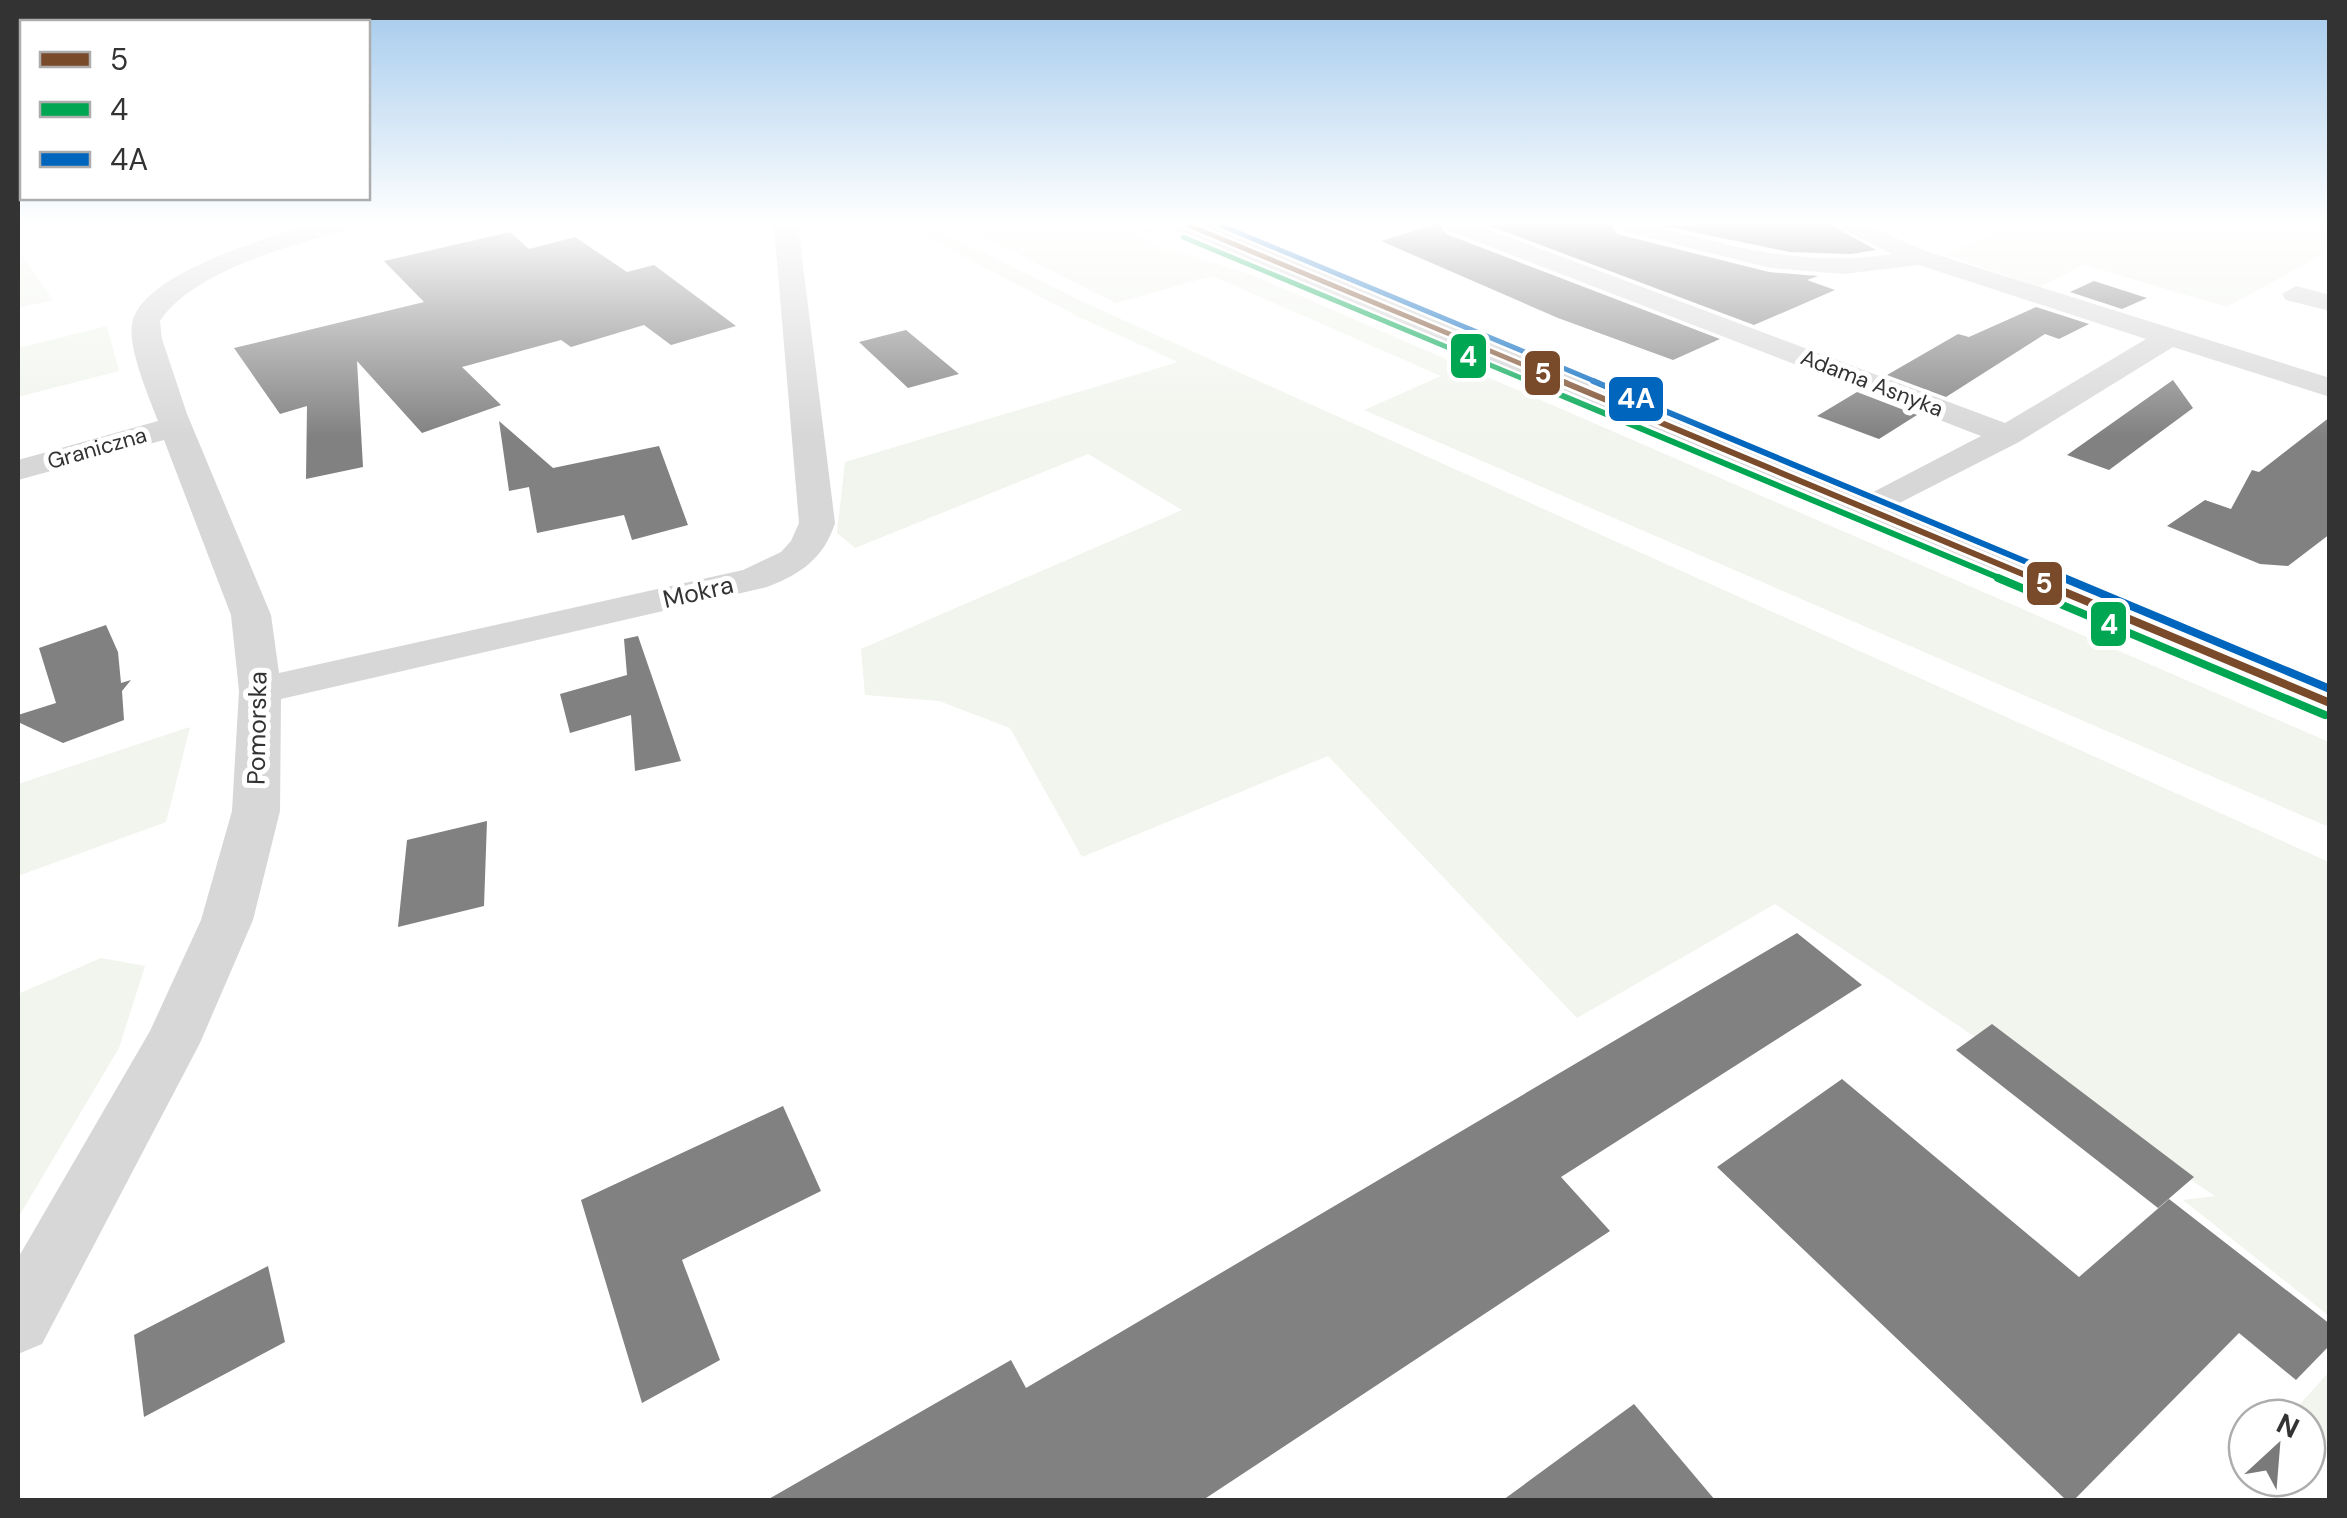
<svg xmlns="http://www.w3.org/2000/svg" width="2347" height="1518" viewBox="0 0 2347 1518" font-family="'DM Sans',sans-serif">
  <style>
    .green { fill: #f1f5ed }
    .building { fill: #818181 }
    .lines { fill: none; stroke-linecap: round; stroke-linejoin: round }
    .path { stroke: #d6d6d6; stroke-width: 4; stroke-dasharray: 2.5 2.5; stroke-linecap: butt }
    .street { fill: #d7d7d7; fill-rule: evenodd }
    .secondary { fill: #d0d0d0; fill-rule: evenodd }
    .bus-1-far2-casing { stroke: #fff; stroke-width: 10 }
    .bus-1-far1-casing { stroke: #fff; stroke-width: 12 }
    .bus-1-casing { stroke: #fff; stroke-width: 15 }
    .bus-2-far2-casing { stroke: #fff; stroke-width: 10 }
    .bus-2-far1-casing { stroke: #fff; stroke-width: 12 }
    .bus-2-casing { stroke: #fff; stroke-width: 15 }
    .bus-3-far2-casing { stroke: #fff; stroke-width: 10 }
    .bus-3-far1-casing { stroke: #fff; stroke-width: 12 }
    .bus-3-casing { stroke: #fff; stroke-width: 15 }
    .bus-1-far2 { stroke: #7a4b2a; stroke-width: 5 }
    .bus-1-far1 { stroke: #7a4b2a; stroke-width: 6 }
    .bus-1 { stroke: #7a4b2a; stroke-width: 8 }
    .bus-2-far2 { stroke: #00a651; stroke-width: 5 }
    .bus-2-far1 { stroke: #00a651; stroke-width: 6 }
    .bus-2 { stroke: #00a651; stroke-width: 8 }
    .bus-3-far2 { stroke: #0065bd; stroke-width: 5 }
    .bus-3-far1 { stroke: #0065bd; stroke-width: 6 }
    .bus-3 { stroke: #0065bd; stroke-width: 8 }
    .labels { text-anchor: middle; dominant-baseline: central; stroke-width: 10; stroke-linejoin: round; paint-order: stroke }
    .far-street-label { font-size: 22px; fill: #333; stroke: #fff }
    .street-label { font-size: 25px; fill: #333; stroke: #fff }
    .line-badge { stroke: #fff; stroke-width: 4 }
    .badge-label { font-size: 28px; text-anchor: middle; font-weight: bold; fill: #fff }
  </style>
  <rect width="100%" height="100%" fill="#fff"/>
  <!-- green -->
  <path class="green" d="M903,225H929L1083,302L2329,862V1316L2183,1200L2215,1196L1775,904L1577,1018L1328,756L1082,857L1010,728L939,701L865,695L861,649L1182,510L1088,454L855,548L837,533L845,462L1178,362L1081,318Z
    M960,225H1125L1168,252C1180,249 1232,270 1250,274L2322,739L2329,742V827L1364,410L1441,376L1212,276L1116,303Z
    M2016,225H2329V251L2227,307L2084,265L2040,287L1944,254Z
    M18,250L53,300L18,308Z
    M107,326L119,371L18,397V348Z
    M190,727L166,822L18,876V784Z
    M101,958L145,966L119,1048L18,1218V994Z
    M2329,1372V1446L2307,1428V1418L2291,1414Z"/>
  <!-- building -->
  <path class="building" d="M1434,225H1440L1446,234L1720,339L1673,360L1558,318L1381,241Z
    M1487,225H1611L1617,234L1769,272L1818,276L1807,280L1835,290L1754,325Z
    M1659,225H1831L1876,250L1851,254L1790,252Z
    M510,232L529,249L575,237L627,272L654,265L736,326L671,345L644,325L571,347L561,340L462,367L501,405L422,433L357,361L363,467L306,479L307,406L280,414L234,348L424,302L384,261Z
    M2094,281L2147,298L2122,309L2070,292Z
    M2036,307L2089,324L2059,339L2045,334L1946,397L1887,375L1958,334L1969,337Z
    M906,330L959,374L908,388L859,342Z
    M2173,380L2193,408L2109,470L2067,455Z
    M1857,392L1917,415L1879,439L1817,416Z
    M2330,417V534L2288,566L2260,564L2167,526L2205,500L2231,509L2252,470L2259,472Z
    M499,421L553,468L659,446L688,525L632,540L624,515L537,533L529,487L509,491Z
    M106,625L118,652L121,683L131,680L122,691L124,720L63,743L18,722V715L56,703L39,648Z
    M638,636L681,761L635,771L631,715L570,733L560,694L627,675L624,639Z
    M487,821L484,906L398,927L407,840Z
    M1797,933L1862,985L1561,1177L1610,1231L1203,1500H767L1011,1360L1026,1388Z
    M1992,1024L2194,1177L2158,1208L1956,1050Z
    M1842,1079L2079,1277L2169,1199L2330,1324V1345L2296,1380L2239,1333L2074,1500H2066L1717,1167Z
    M783,1106L821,1191L682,1260L720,1360L642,1403L581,1200Z
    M268,1266L285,1342L144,1417L134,1335Z
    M1634,1404L1715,1500H1503Z"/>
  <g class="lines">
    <!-- path -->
    <path class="path" d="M1135,225L1151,233"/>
    <!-- street -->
    <path class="street" d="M311,225H352L349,230C293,244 193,271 160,321L162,339L187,414L271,615L279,673L743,570L781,552L791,541L799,523L774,225H798L835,523C824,558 801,574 767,587L281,699L280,811L253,920L200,1043L42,1344L18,1354V1258L150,1031L201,920L232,811L239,691L231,615L164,440L18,480V460L158,421C149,397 128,349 132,324C140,274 269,237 311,225Z
      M1444,225H1477L2005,423L2146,339L1919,265L1844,274L1770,268L1618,230L1615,225C1655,223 1690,237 1729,245C1782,257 1839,263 1892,254L1834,225H1866L1928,252L2330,378V397L2173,347L2019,442L1868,519L1856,515L1850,508L1856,501L1981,436L1447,230Z
      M2296,286L2330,295V311L2286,300L2282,294Z"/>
    <!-- secondary -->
    <path class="secondary" d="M1173,225H1213L2330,683V720L1177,231Z"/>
    <!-- bus-1-far2 casing -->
    <g class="bus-1-far2-casing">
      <path id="bus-1-far2" d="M1188,225L1567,383"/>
    </g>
    <!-- bus-1-far1 casing -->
    <g class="bus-1-far1-casing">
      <path id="bus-1-far1" d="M1561,381L2037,580"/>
    </g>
    <!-- bus-1 casing -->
    <g class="bus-1-casing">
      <path id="bus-1" d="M2031,578L2330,703"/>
    </g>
    <!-- bus-2-far2 casing -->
    <g class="bus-2-far2-casing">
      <path id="bus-2-far2" d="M1183,237L1533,383"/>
    </g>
    <!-- bus-2-far1 casing -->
    <g class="bus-2-far1-casing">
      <path id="bus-2-far1" d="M1527,381L2004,580"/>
    </g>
    <!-- bus-2 casing -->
    <g class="bus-2-casing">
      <path id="bus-2" d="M1998,578L2325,715"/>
    </g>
    <!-- bus-3-far2 casing -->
    <g class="bus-3-far2-casing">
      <path id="bus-3-far2" d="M1220,225L1599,383"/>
    </g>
    <!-- bus-3-far1 casing -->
    <g class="bus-3-far1-casing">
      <path id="bus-3-far1" d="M1593,381L2070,580"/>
    </g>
    <!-- bus-3 casing -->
    <g class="bus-3-casing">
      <path id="bus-3" d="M2064,578L2330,689"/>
    </g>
    <!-- bus-1-far2 -->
    <use href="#bus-1-far2" class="bus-1-far2"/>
    <!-- bus-1-far1 -->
    <use href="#bus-1-far1" class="bus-1-far1"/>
    <!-- bus-1 -->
    <use href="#bus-1" class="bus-1"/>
    <!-- bus-2-far2 -->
    <use href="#bus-2-far2" class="bus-2-far2"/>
    <!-- bus-2-far1 -->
    <use href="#bus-2-far1" class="bus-2-far1"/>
    <!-- bus-2 -->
    <use href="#bus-2" class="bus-2"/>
    <!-- bus-3-far2 -->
    <use href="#bus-3-far2" class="bus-3-far2"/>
    <!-- bus-3-far1 -->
    <use href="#bus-3-far1" class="bus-3-far1"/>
    <!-- bus-3 -->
    <use href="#bus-3" class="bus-3"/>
  </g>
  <!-- sky -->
  <linearGradient id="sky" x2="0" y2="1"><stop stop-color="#a3caec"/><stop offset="0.51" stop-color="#fff"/><stop offset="1" stop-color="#fff" stop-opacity="0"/></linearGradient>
  <rect width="2347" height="437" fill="url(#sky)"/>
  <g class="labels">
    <!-- far-street labels -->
    <g class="far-street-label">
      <text transform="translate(1872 383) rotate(21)">Adama Asnyka</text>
      <text transform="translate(97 448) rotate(-16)">Graniczna</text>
    </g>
    <!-- street labels -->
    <g class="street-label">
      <text transform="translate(698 592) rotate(-13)">Mokra</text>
      <text transform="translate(257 728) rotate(-89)">Pomorska</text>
    </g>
  </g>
  <g class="line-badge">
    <rect x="1449" y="332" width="39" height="48" rx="10" fill="#00a651"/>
    <rect x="1523" y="349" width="39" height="48" rx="10" fill="#7a4b2a"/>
    <rect x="1607" y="375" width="58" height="48" rx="10" fill="#0065bd"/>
    <rect x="2025" y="560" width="39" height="47" rx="10" fill="#7a4b2a"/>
    <rect x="2089" y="600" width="39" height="48" rx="10" fill="#00a651"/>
  </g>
  <g class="badge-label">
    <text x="1468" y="366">4</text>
    <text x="1543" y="383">5</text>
    <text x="1636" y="408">4A</text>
    <text x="2044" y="593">5</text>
    <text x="2109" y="634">4</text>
  </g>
  <!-- border -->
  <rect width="2347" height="1518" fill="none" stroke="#333333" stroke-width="40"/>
  <!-- legend -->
  <rect x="20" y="20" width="350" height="180" fill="#ffffff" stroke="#adadad" stroke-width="2.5"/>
  <rect x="40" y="52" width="50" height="15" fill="#7a4b2a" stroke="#adadad" stroke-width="2.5"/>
  <text x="110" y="70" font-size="30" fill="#333333">5</text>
  <rect x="40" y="102" width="50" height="15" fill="#00a651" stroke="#adadad" stroke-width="2.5"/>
  <text x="110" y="120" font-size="30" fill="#333333">4</text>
  <rect x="40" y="152" width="50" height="15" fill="#0065bd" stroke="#adadad" stroke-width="2.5"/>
  <text x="110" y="170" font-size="30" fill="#333333">4A</text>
  <!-- north arrow -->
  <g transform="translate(2277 1448) rotate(26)"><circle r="48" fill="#ffffff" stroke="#adadad" stroke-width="2.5"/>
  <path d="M0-8L18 38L0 25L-18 38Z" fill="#7a7a7a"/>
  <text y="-15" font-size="28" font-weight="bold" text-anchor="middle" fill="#333333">N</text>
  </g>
</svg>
